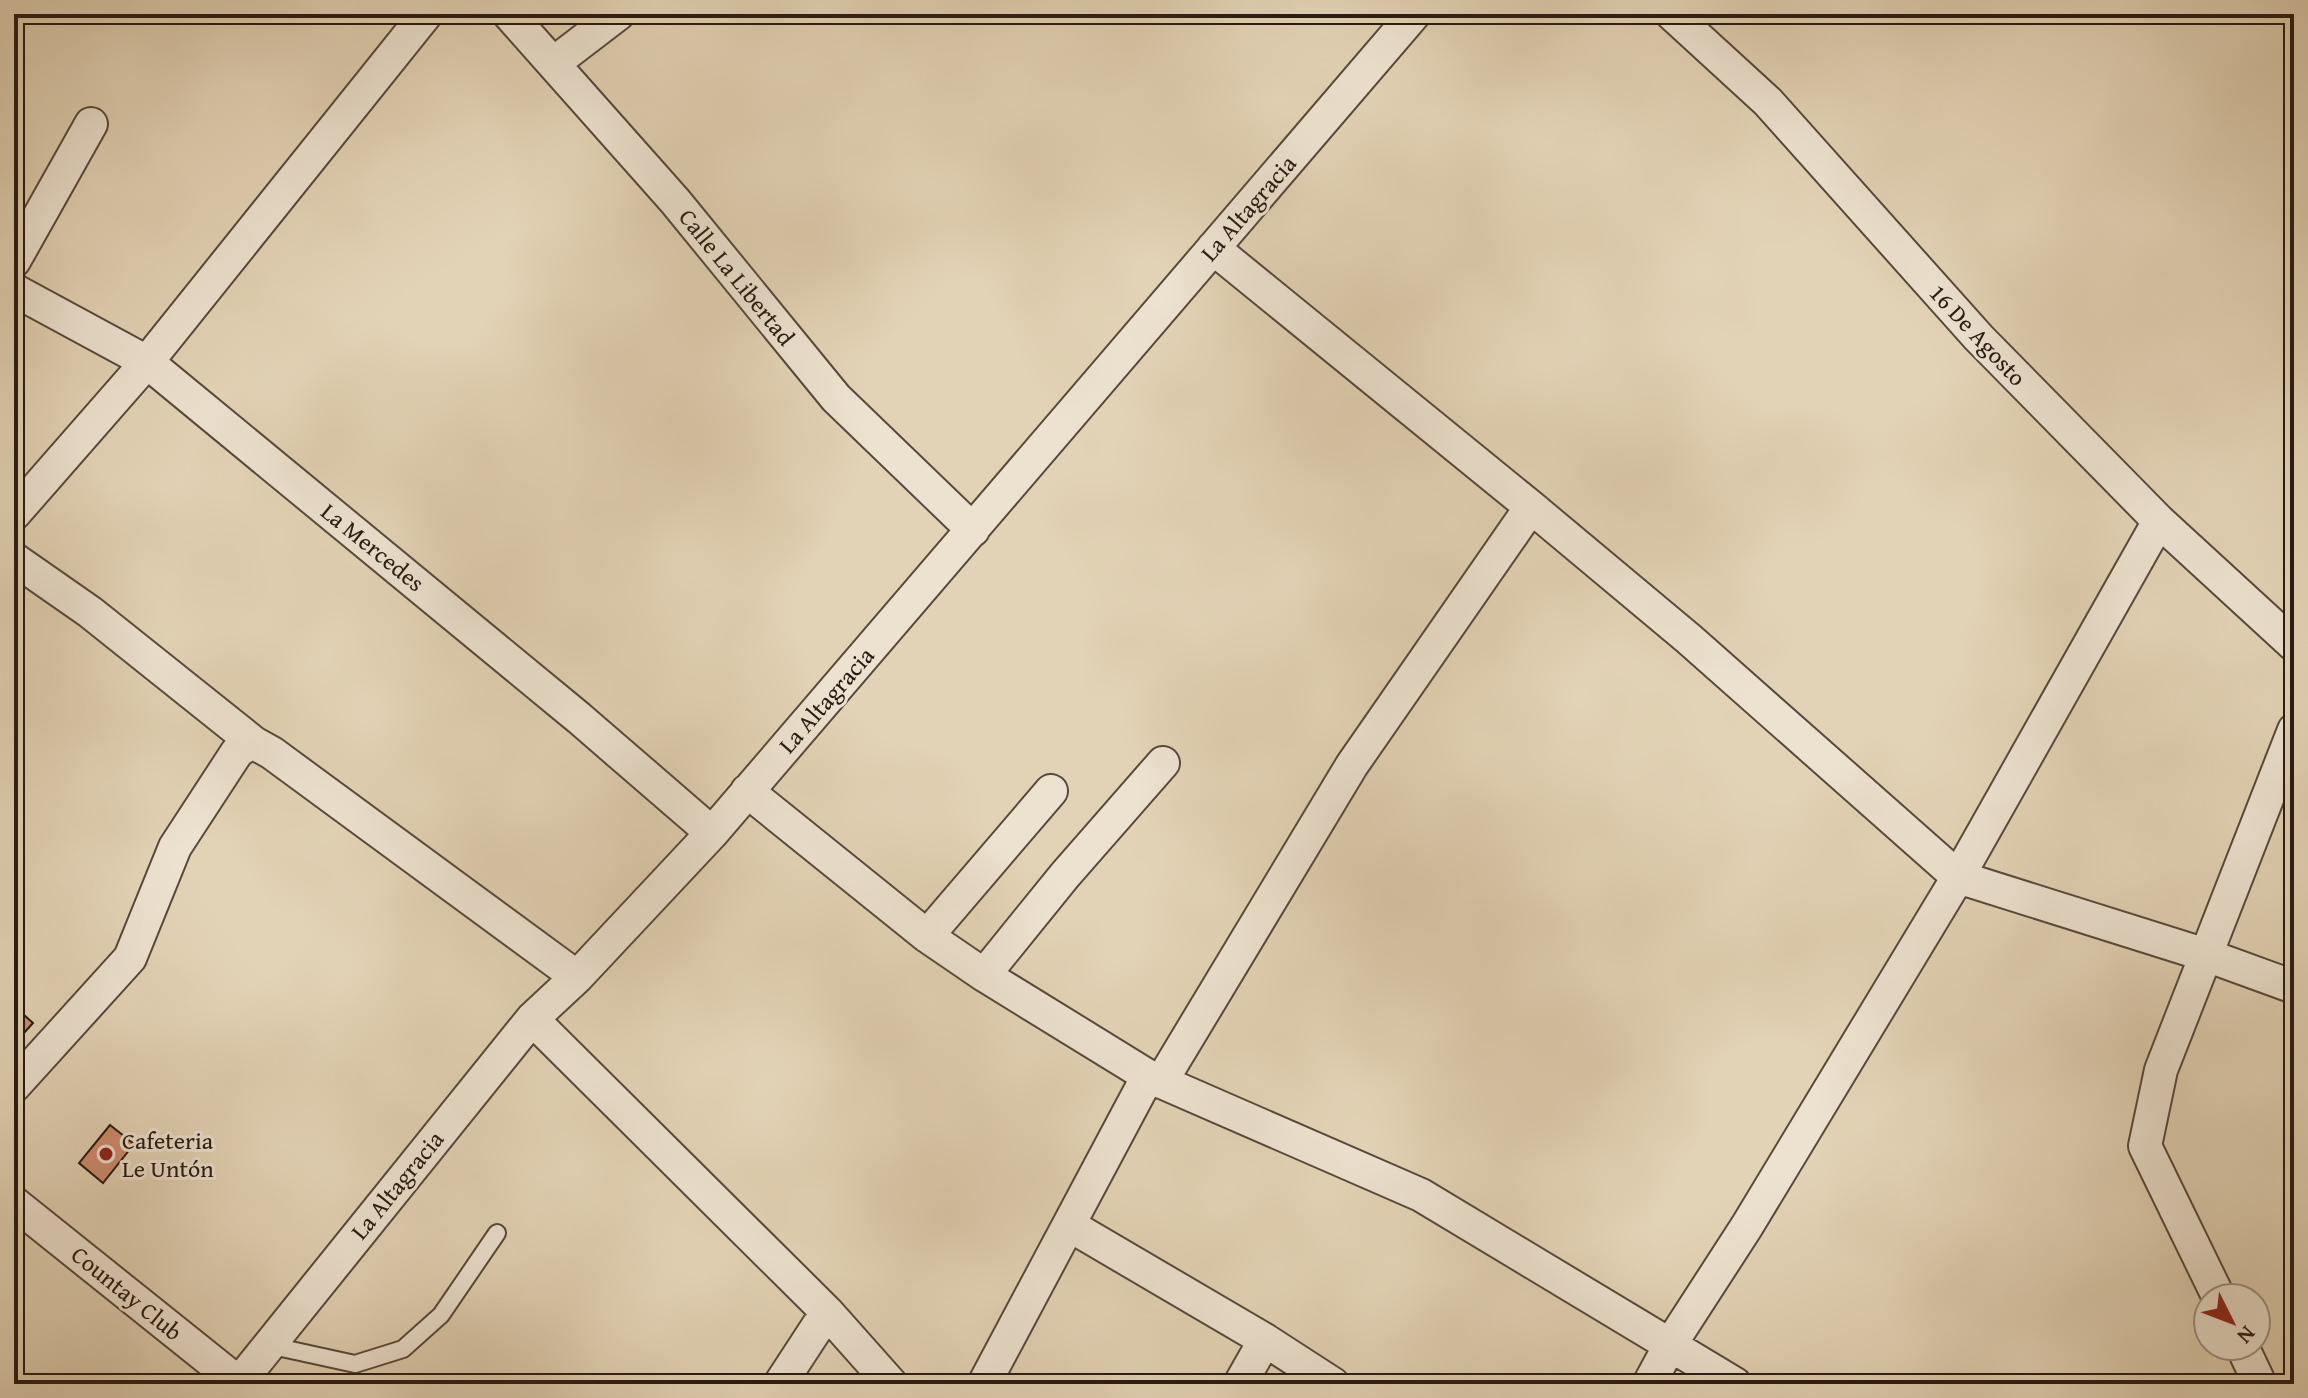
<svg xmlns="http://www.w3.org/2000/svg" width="2308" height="1398" viewBox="0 0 2308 1398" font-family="'Gentium Book Plus',serif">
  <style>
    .building { fill: #d18d70; stroke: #281b12; stroke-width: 2 }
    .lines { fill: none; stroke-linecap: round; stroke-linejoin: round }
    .lane-casing { stroke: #57493b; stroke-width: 20 }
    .street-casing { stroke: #57493b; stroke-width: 36 }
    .lane { stroke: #ede2d0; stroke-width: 16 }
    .street { stroke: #ede2d0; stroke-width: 32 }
    .poi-dot { fill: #8f2418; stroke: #ede2d0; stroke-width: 3 }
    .labels { text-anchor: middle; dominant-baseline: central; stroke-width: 6; stroke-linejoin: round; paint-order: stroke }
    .street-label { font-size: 24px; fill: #281b12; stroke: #ede2d0 }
    .poi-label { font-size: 24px; fill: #281b12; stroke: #ede2d0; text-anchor: start }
  </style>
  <rect width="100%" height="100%" fill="#e3d3b6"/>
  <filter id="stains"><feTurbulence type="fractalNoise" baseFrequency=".0025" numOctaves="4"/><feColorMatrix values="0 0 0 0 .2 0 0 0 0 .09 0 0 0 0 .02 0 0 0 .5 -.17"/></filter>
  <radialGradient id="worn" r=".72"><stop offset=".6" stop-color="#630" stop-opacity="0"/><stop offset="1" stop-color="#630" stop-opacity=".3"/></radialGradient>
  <!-- building -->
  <path class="building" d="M14,1006L33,1023L14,1044Z
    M110,1125L134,1144L103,1183L79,1163Z"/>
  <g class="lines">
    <!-- lane casing -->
    <g class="lane-casing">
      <path id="lane" d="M268,1345L355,1364L403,1349L441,1315L497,1233"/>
    </g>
    <!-- street casing -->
    <g class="street-casing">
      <path id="street" d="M509,14L675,201L836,398L973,530
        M1672,14L1768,102L1979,338L2159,521L2294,645
        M554,63L618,14
        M1213,248L1531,507L1689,639L1958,877L2206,955L2294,987
        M14,261L91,124
        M14,290L147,362L579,718L712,833
        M14,514L147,362L426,14
        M14,559L90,612L254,743L272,753L577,977
        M747,791L927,936L984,975L1148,1076L1421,1195L1735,1384
        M927,936L1051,791
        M984,975L1065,875L1163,763
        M532,1019L827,1312L891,1384
        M1161,1082L1352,765L1531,507
        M14,1086L130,958L175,847L237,752L248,744L254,743
        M14,1203L240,1384
        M1069,1225L1265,1340L1333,1384
        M2219,1298L2145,1146L2161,1070L2294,730
        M2242,1346L2260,1384
        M238,1384L532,1019L577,977L712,833L1414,14
        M780,1384L827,1312
        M984,1384L1148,1076
        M1240,1384L1265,1340
        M1649,1384L1670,1345L1747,1226L1958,877L2159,521"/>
    </g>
    <!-- lane -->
    <use href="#lane" class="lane"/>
    <!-- street -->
    <use href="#street" class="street"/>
  </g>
  <!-- markers -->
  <circle class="poi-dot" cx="106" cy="1154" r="8"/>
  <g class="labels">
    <!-- street labels -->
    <g class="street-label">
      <text transform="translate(1248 208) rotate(-49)">La Altagracia</text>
      <text transform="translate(737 277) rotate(51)">Calle La Libertad</text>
      <text transform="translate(1978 335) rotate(47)">16 De Agosto</text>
      <text transform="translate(373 547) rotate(39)">La Mercedes</text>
      <text transform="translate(826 700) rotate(-49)">La Altagracia</text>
      <text transform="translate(397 1185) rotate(-51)">La Altagracia</text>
      <text transform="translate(127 1293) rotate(39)">Countay Club</text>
    </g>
    <!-- poi labels -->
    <g class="poi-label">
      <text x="122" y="1140">Cafeteria<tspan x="122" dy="28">Le Untón</tspan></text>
    </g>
  </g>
  <!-- margin -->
  <rect width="2308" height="1398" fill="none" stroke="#e3d3b6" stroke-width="48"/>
  <rect x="16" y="16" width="2276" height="1366" fill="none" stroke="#281b12" stroke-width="4"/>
  <rect x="24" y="24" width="2260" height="1350" fill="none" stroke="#281b12" stroke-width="2"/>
  <!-- north arrow -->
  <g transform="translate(2232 1322) rotate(132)"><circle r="38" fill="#ede2d0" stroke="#9e9284" stroke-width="2"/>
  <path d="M0-6L14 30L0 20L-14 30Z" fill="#8f2418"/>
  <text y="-12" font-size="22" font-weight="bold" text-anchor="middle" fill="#281b12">N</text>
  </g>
  <rect width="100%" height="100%" filter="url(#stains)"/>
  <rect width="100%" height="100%" fill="url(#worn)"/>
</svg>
